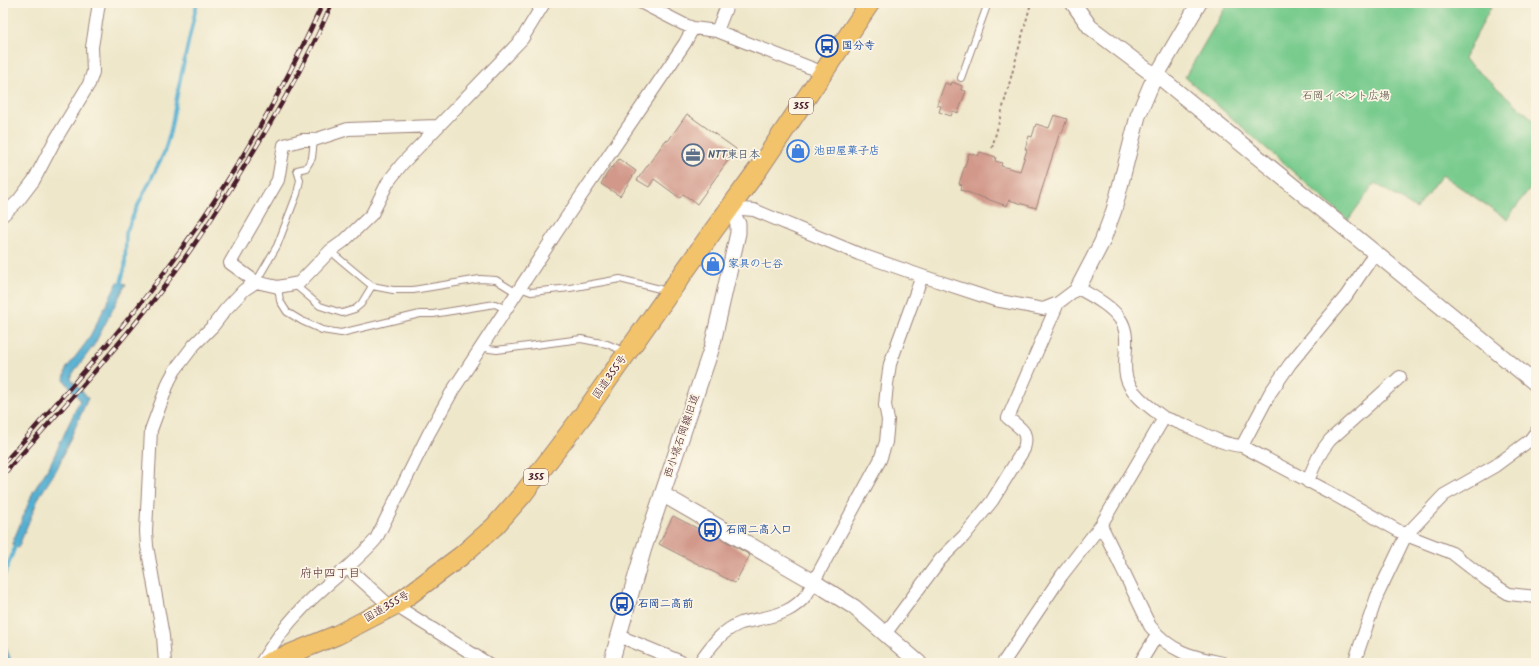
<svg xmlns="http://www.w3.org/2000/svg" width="1539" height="666" viewBox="0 0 1539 666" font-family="Kalam,'Klee One',sans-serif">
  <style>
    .green { fill: #78cb8d; stroke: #61755c }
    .water { fill: #53afd1; stroke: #4e677e }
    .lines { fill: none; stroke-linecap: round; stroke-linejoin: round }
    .stream { stroke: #53afd1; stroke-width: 3.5 }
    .building { fill: #d2998b }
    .service-casing { stroke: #9c837a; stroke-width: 8 }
    .minor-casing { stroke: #9c837a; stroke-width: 14 }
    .tertiary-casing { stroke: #9c837a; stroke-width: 17 }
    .trunk-casing { stroke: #9c837a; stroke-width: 21 }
    .path { stroke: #9c837a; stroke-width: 2; stroke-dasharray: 3 3; stroke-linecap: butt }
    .service { stroke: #fff; stroke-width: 6 }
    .minor { stroke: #fff; stroke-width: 12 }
    .tertiary { stroke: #fff; stroke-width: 15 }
    .trunk { stroke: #f2c36a; stroke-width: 19 }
    .rail-casing { stroke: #4a1f2b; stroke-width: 4.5 }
    .rail { stroke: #fcf5e5; stroke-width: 3; stroke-dasharray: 9; stroke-linecap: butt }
    .labels { text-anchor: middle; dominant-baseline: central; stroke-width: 3.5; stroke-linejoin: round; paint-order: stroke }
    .shield { fill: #fcf5e5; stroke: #7f5f63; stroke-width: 1 }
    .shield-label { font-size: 10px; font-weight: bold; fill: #4a1f2b }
    .transit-label { font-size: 11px; font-weight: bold; fill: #164399; stroke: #fcf5e5; text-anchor: start }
    .park-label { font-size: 11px; fill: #585348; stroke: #fcf5e5 }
    .shop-label { font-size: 11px; font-weight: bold; fill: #366cbe; stroke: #fcf5e5; text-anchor: start }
    .service-label { font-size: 11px; font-weight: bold; fill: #4e5e75; stroke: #fcf5e5; text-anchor: start }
    .street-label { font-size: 11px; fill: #4a1f2b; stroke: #fcf5e5 }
    .neighbourhood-label { font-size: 12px; fill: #4a1f2b; stroke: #fcf5e5 }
  </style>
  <rect width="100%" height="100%" fill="#fcf5e5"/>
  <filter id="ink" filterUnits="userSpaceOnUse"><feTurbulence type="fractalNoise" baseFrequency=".025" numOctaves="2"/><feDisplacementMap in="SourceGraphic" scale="8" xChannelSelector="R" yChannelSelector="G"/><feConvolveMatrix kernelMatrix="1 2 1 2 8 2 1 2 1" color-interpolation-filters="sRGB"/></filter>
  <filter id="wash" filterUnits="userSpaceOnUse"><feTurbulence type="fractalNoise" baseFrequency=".012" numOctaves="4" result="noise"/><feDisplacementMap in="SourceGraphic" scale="16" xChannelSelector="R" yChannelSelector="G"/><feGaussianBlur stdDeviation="0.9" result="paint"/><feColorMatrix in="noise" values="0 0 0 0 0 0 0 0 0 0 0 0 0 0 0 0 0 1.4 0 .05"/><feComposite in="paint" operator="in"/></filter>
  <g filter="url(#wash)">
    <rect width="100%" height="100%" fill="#eee7ca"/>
    <!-- green -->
    <path class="green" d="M1228,3H1493L1464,59L1536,122V181L1507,219L1442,175L1416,209L1375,183L1348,220L1185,77Z"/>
    <!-- water -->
    <path class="water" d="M118,282L126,284L94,345L73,373L71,379L88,398L57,469L39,497L18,548L12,544L33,492L50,465L80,400L64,380L66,369L88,340Z
      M3,633L5,645L12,663L3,662Z"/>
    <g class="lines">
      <!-- stream -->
      <path class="stream" d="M120,286L125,266L126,233L135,211L164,153L170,133L180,80L197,3
        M3,578L17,542"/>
    </g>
    <g id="blocks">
      <!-- building -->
      <path class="building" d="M952,82L962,86L961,90L966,91L958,113L953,111L951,116L939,112L941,106L937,105L945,83L951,85Z
        M687,114L736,149L697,204L683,194L680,198L654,179L649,187L637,180L666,140L668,141Z
        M1054,115L1067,119L1062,133L1060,132L1036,208L1009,200L1007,206L961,190L962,185L959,184L969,153L978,156L980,152L996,157L995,161L1002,163L1001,166L1020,171L1027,150L1025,149L1029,136L1032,137L1036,124L1049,128Z
        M619,159L636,171L620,196L601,184L611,167L612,168Z
        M673,516L712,536L713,534L750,555L735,583L659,544Z"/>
    </g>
  </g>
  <g filter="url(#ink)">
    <use href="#blocks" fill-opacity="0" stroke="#9c837a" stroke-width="1"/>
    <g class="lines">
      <!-- service casing -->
      <g class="service-casing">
        <path id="service" d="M961,78L988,3
          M330,251L372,286L393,290H413L480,279L496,280L517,293
          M256,282L277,246L297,194L300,180L297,170L306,168L312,158L314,140
          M295,285L320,306L342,313L355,309L361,304L372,286
          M278,287L280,301L287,312L302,321L322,330L341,333L420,314H433L495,304L506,309
          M520,288L531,292L570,288L620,279L660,289
          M482,346L489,349L497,350L581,339L607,344L626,352"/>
      </g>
      <!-- minor casing -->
      <g class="minor-casing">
        <path id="minor" d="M642,3L683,24L693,28L717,31L824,73
          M717,31L728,3
          M730,208L754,210L859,254L922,276L995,300L1043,309L1058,303
          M3,215L18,201L34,180L54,142L89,84L93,72L92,47L99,3
          M256,282L230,263L278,180L284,145L302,140H314L348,129L437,126
          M1164,418C1191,424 1214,444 1242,446L1331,493L1406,535L1452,553L1488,581L1509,594L1536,597
          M1242,446L1270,393L1290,364L1346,296L1375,253
          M1308,482C1313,466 1319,453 1330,440L1400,377
          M348,568L391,607
          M397,604L404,611L487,663
          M885,634L940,560L964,536L992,501L1024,449C1029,431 1021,429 1008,418L1058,303L1078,288C1092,296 1110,305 1120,319C1132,337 1122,357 1126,376C1129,393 1151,408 1164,418L1101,525L1150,626C1170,652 1192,657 1223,663
          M619,636L684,663
          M165,663L163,636L147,546L146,531L151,430L169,381L175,370L194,345L213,326L226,309L244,290L256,282L278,287L299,283L330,251L344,241L372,214L388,182L402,164L522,39L544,3
          M261,663C272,645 285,626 300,611C323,585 353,566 376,539L429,433L453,390L562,224L685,43L693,28
          M699,663C710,647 722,630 741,623C747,621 753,621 759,619C779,615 795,610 807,594L880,460L886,442L888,420L885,405L887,384L890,364L922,276
          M1003,663L1062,575L1101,525
          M1140,663L1157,635
          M1354,663L1377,596L1406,535L1444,495L1495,466L1530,440L1536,432"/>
      </g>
      <!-- tertiary casing -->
      <g class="tertiary-casing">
        <path id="tertiary" d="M1073,3L1090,27L1147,70L1157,75L1536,384
          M1078,288L1102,242L1114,210L1138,116L1151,85L1199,3
          M662,494L814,582L854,607L919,663
          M611,663L644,548L712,347L738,233V224L730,208"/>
      </g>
      <!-- trunk casing -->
      <g class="trunk-casing">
        <path id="trunk" d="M268,663L337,635L397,604L461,556L495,526L523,494L583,415L713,231L759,168L870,3"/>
      </g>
      <!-- path -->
      <path class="path" d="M992,148L1031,3"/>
      <!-- service -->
      <use href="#service" class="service"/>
      <!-- minor -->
      <use href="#minor" class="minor"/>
      <!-- tertiary -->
      <use href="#tertiary" class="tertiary"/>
      <!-- trunk -->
      <use href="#trunk" class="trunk"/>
      <!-- rail casing -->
      <g class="rail-casing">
        <path id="rail" d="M3,464C53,407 104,351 150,291C219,202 277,105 323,3
          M3,475C55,416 109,358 157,296C193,249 225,199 256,147C284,101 311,53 332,3"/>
      </g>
      <!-- rail -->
      <use href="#rail" class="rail"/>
    </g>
  </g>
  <!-- icons -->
  <defs>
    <g id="bus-ring" transform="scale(1.15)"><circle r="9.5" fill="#fcf5e5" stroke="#1a4fb4" stroke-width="1.5"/><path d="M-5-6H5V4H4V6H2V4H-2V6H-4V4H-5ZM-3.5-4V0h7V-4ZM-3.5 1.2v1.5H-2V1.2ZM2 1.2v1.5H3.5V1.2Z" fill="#1a4fb4"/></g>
    <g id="shop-ring" transform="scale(1.15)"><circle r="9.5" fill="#fcf5e5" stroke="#3f7fe0" stroke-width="1.5"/><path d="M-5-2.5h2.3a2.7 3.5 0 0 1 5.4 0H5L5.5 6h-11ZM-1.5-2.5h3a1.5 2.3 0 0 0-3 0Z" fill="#3f7fe0"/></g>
    <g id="office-ring" transform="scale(1.15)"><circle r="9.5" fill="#fcf5e5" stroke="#5c6f8a" stroke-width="1.5"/><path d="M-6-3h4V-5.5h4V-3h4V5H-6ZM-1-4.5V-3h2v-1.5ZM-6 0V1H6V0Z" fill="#5c6f8a"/></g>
  </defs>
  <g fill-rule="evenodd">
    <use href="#bus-ring" x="827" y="46"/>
    <use href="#shop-ring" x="798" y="151"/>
    <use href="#office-ring" x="693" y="155"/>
    <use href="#shop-ring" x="713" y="264"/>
    <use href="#bus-ring" x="710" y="530"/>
    <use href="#bus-ring" x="622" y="604"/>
  </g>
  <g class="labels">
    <!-- shield labels -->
    <g class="shield">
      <rect x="789" y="98" width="24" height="16" rx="3"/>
      <rect x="524" y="469" width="24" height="16" rx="3"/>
    </g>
    <g class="shield-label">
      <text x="801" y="106">355</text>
      <text x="536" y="477">355</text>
    </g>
    <!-- transit labels -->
    <g class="transit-label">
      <text x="842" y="46">国分寺</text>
      <text x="726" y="530">石岡二高入口</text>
      <text x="638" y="604">石岡二高前</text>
    </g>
    <!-- park labels -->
    <g class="park-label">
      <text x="1346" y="96">石岡イベント広場</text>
    </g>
    <!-- shop labels -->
    <g class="shop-label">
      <text x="814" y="151">池田屋菓子店</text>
      <text x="728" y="264">家具の七谷</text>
    </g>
    <!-- service labels -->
    <g class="service-label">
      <text x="708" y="155">NTT東日本</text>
    </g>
    <!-- street labels -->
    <g class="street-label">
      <text transform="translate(610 377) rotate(-55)">国道355号</text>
      <text transform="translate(682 436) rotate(-71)">西小塙石岡線旧道</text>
      <text transform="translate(387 607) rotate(-30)">国道355号</text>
    </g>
    <!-- neighbourhood labels -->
    <g class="neighbourhood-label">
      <text x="330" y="573">府中四丁目</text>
    </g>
  </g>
  <!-- margin -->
  <rect width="1539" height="666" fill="none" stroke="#fcf5e5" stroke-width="16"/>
</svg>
